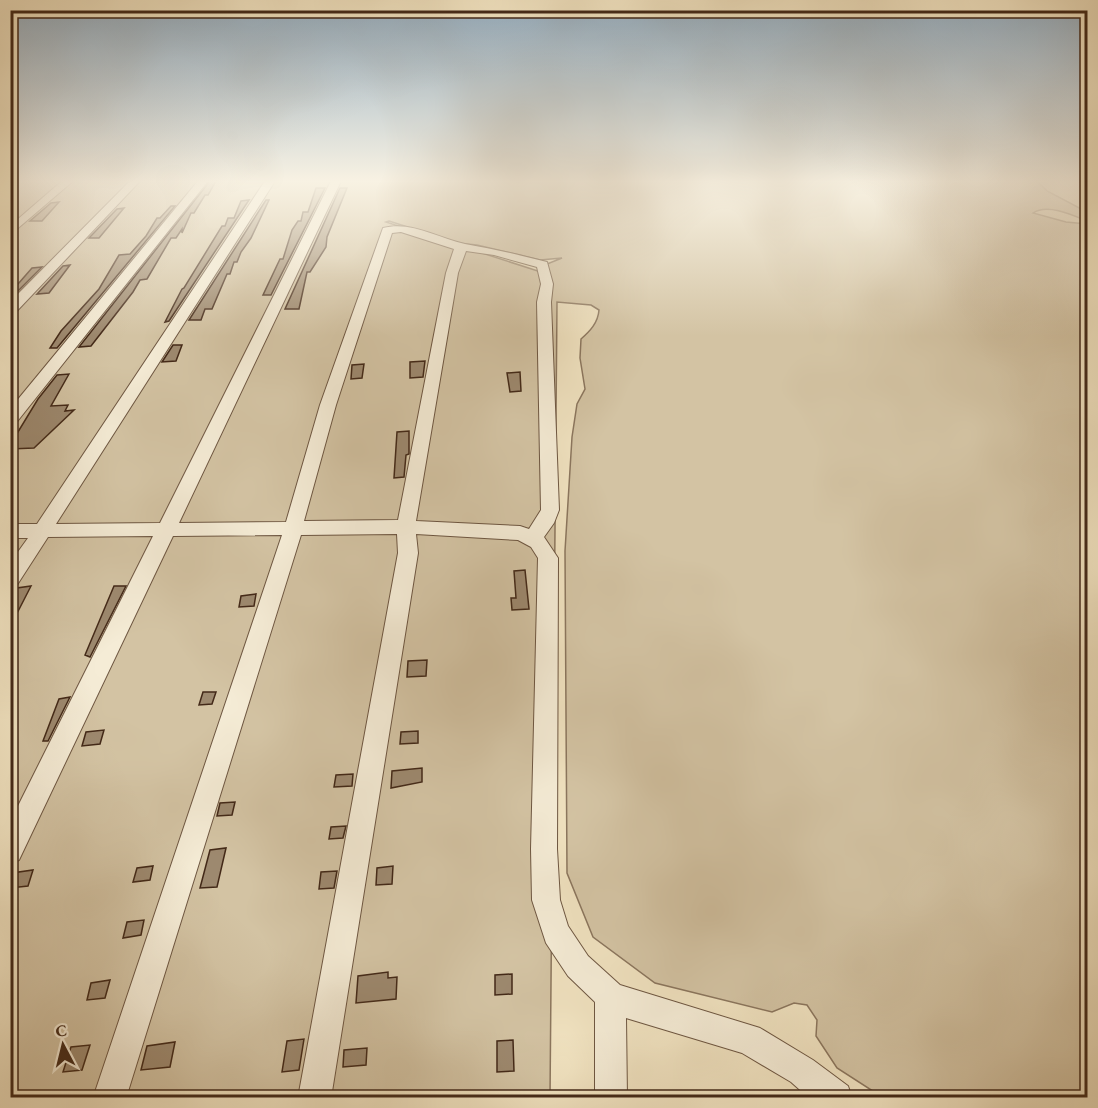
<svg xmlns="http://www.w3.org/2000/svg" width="1098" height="1108" viewBox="0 0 1098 1108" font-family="'EB Garamond',serif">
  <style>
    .green { fill: #d3c3a3; stroke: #8b765e; stroke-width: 1.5; fill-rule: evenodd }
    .building { fill: #9d896f; stroke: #432918; stroke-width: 1.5 }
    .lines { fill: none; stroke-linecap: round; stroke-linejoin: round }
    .minor-casing { stroke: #6e5742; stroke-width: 2 }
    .minor { fill: #f5ecd6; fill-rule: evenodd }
  </style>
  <rect width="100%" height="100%" fill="#f0e2c0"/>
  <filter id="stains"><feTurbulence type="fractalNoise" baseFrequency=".00333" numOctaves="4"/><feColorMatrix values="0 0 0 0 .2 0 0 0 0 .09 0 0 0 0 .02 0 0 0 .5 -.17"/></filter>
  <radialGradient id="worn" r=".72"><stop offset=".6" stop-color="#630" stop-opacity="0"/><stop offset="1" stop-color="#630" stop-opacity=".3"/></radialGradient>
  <!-- green -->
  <path class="green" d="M10,181H1037L1047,191L1087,212V221C1073,215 1047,203 1033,213L1066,222L1087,224V1097H882L837,1068L816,1036L817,1020L807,1005L794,1003L772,1012L655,983L593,937L567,873L565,551L572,437L577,404L585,389L580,358L581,339C590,331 598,323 599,310L591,305L557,302L550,1097H11ZM389,221L457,243L477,245L540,260L562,258L547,264V274L386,222Z"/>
  <!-- building -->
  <path class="building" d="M210,181H216L208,195H205L194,213H191L182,233V229L176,238H171L147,279L140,280L133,292L91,346L79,347Z
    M316,188H325L271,295H263L280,259H283L292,230L298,221H301L303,212H308Z
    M340,188H347L327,237L326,247L310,272H307L299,309H285Z
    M249,200L169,321L165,322L182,289L184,288L222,226H225L228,218H234L241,201Z
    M266,200H269L251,238L241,252L237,262H234L230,274H227L212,309H205L201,320H189Z
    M59,202L42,221H30L51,203Z
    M171,206H175L57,348H50L61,331L99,289L119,255L130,254L146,236L157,218H160Z
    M124,208L99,238H89L117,209Z
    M70,265L49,293L37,294L63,266Z
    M42,267L17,292H11L32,268Z
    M173,345H182L176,361L162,362Z
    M425,361L423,377L410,378V362Z
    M364,364L362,378L351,379L352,365Z
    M520,372L521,391L510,392L507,373Z
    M69,374L51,406L68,405L65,411L74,410L34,448L10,449V445L38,399L57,375Z
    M409,431V454L406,455L404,477L394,478L397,432Z
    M525,570L529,609L512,610L511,598H516L514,571Z
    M31,586L10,627V589Z
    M114,586H126L90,657L85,655Z
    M256,594L254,606L239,607L241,596Z
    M427,660L426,676L407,677L408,661Z
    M203,692H216L212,704L199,705Z
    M70,697L48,741H43L59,699Z
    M104,730L100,744L82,746L86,732Z
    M418,731V743L400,744L401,732Z
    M422,768V782L391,788L392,771Z
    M353,774L352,786L334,787L336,775Z
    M235,802L232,815L217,816L220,803Z
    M346,826L343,838L329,839L331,827Z
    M226,848L217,887L200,888L210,850Z
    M153,866L150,880L133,882L137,868Z
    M393,866L392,884L376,885L377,868Z
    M33,870L28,886L10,888L12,873Z
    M337,871L334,888L319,889L321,872Z
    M144,920L141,935L123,938L127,922Z
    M388,972V978L397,977L396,999L356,1003L358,976Z
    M512,974V994L495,995V975Z
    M110,980L105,998L87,1000L91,983Z
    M304,1039L299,1070L282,1072L287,1041Z
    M513,1040L514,1071L497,1072V1041Z
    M175,1042L170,1067L141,1070L147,1046Z
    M90,1045L82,1070L63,1072L71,1047Z
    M367,1048L366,1065L343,1067L344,1050Z"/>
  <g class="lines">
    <!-- minor casing -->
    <g class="minor-casing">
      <path id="minor" d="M62,181H73L10,235V226Z
        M130,181H140L15,313L10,314V302Z
        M198,181H208L16,423L10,425V409Z
        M265,181H275L56,524L160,523L331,181H341L179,523L286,522L320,405L383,228C412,221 437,238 465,244C493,249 520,255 547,262L553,284L551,302L559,510L554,523L544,537L558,558L557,849L560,900L568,926L588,956L620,985L760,1028L813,1060L848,1086L852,1098H809L791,1082L742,1053L626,1018L627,1098H595V1002L568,976L546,943L532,900L531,849L538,558L531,547L518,540L416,534L418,553L331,1098H298L398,553L397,534L301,535L126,1098H93L282,535L173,536L19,860L10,864V822L153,536L48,537L17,585L10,587V563L28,538H10V524H37ZM401,232L454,249L446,273L398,520L304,521L336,405L392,233ZM466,251L494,255L537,267L541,284L537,302L541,510L529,529L520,526L416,521L458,273Z"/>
    </g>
    <!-- minor -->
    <use href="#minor" class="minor"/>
  </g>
  <!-- sky -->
  <linearGradient id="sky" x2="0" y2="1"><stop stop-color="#93adc1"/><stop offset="0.54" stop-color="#f8f2e3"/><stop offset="1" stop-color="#f8f2e3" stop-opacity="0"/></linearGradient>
  <rect width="1098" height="336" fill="url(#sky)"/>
  <!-- margin -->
  <rect width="1098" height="1108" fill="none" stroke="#f0e2c0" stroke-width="36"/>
  <rect x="12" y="12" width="1074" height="1084" fill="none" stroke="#432918" stroke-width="3"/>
  <rect x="18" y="18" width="1062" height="1072" fill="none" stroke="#432918" stroke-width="1.5"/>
  <!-- north arrow -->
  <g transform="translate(63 1045) rotate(353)" stroke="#f5ecd6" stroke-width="4.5" paint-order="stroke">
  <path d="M0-4.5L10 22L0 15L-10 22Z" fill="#432918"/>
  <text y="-9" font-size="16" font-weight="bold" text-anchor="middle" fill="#432918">С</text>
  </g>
  <rect width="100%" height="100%" filter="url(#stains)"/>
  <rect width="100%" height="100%" fill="url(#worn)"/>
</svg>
